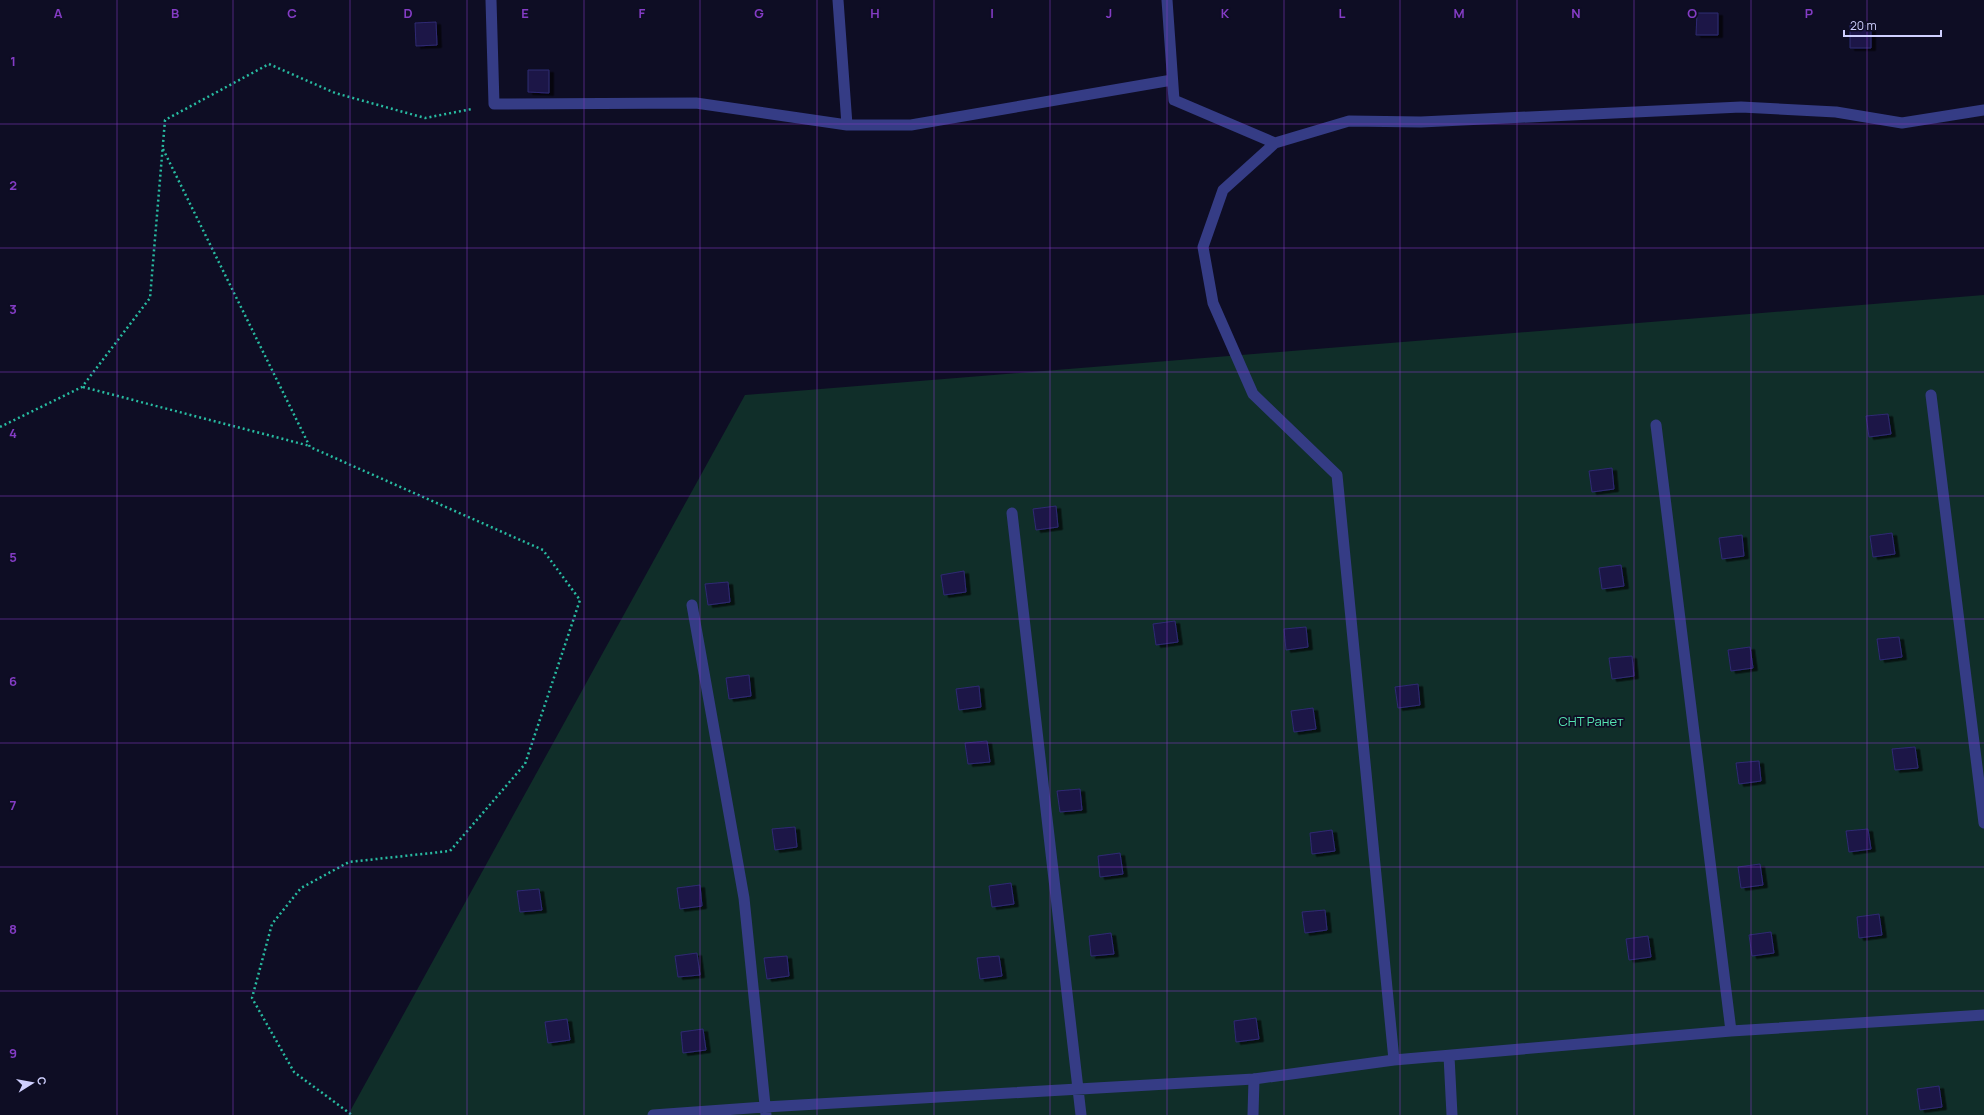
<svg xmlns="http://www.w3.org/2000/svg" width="1984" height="1115" viewBox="0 0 1984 1115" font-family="Manrope,sans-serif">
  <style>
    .green { fill: #102e29 }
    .building { fill: #1c1846; stroke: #2f2973; filter: url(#shadow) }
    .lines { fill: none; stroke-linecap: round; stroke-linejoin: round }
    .path { stroke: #28bba1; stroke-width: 2.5; stroke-dasharray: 2 3; stroke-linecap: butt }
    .service { stroke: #353c85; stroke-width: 11 }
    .minor { stroke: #353c85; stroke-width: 11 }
    .grid { fill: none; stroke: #843cc5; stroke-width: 1; stroke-opacity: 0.55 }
    .labels { text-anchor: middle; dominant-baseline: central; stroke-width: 3.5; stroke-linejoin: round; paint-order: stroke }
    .park-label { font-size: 13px; fill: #55e5b0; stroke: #0e0d24 }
    .grid-label { font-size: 13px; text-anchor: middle; font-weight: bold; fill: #843cc5; stroke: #0e0d24; stroke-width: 3.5; stroke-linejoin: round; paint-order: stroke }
  </style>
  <defs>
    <filter id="shadow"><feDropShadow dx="4.5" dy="2.5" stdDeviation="0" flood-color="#0009"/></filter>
  </defs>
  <rect width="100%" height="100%" fill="#0e0d24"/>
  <!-- green -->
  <path class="green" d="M1984,295V1115H348L745,395Z"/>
  <!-- building -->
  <path class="building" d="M1697,13H1718V35H1696Z
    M436,22L437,45L416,46L415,23Z
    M1850,25L1871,26V48H1850Z
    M528,70H549V93L528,92Z
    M1888,414L1891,434L1869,437L1866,416Z
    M1612,468L1614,489L1592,492L1589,471Z
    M1056,506L1058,527L1036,530L1033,509Z
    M1892,533L1895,554L1873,557L1870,536Z
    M1742,535L1744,556L1722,559L1719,538Z
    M1621,565L1624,586L1602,589L1599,568Z
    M964,571L966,592L944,595L941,575Z
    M728,582L730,602L708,605L705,584Z
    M1175,621L1178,642L1156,645L1153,624Z
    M1306,627L1308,647L1286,650L1284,629Z
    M1899,637L1902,657L1880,660L1877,639Z
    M1750,647L1753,668L1731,671L1728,650Z
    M1632,656L1634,676L1612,679L1609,658Z
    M749,675L751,696L729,699L726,678Z
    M1418,684L1420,705L1398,708L1395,687Z
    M979,686L981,707L959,710L956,689Z
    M1313,708L1316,729L1294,732L1291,711Z
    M987,741L990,762L968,764L965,743Z
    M1915,747L1918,768L1895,770L1892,749Z
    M1759,761L1761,781L1739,784L1736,763Z
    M1080,789L1082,810L1060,812L1057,791Z
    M795,827L797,847L775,850L772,829Z
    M1868,829L1871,849L1849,852L1846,831Z
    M1332,830L1335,851L1312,854L1310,833Z
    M1120,853L1123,874L1100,877L1098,856Z
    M1760,864L1763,885L1741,888L1738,867Z
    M1011,883L1014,904L992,907L989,886Z
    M700,885L702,906L680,909L677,888Z
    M539,889L542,910L520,912L517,891Z
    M1325,910L1327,930L1305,933L1302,912Z
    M1879,914L1882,935L1859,938L1857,917Z
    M1771,932L1774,953L1752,956L1749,935Z
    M1111,933L1114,954L1091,956L1089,936Z
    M1648,936L1651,957L1629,960L1626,939Z
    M697,953L700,975L678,977L675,956Z
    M787,956L789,976L767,979L764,958Z
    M999,956L1002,976L980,979L977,958Z
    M1256,1018L1259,1039L1236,1042L1234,1021Z
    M567,1019L570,1040L548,1043L545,1022Z
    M703,1029L706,1050L683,1053L681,1032Z
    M1939,1086L1942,1107L1920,1110L1917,1089Z"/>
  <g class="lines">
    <!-- path -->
    <path class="path" d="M163,149L310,447L543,550L580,600L525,764L450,851L349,862L301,888L272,924L252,998L294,1072L352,1115
      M83,387L310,446
      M0,427L82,387L150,298L165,120L269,64L335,93L425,118L472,109"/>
    <!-- service -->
    <path class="service" d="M491,0L494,104L696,103L847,125H911L1172,80
      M838,0L847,125
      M1167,0L1174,100L1275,143L1349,121L1421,122L1741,107L1836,112L1902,123L1984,110
      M1275,143L1223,190L1203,247L1213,303L1253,394L1337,475L1394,1060
      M1931,395L1984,823
      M1656,425L1731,1031
      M1012,513L1081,1115
      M692,605L744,898L766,1115
      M1449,1056L1452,1115
      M653,1115L765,1107L1254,1079L1394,1060L1731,1031L1984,1015"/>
    <!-- minor -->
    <path class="minor" d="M1253,1115L1254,1079"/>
  </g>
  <!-- grid -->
  <path class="grid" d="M117,0V1115M233,0V1115M350,0V1115M467,0V1115M584,0V1115M700,0V1115M817,0V1115M934,0V1115M1050,0V1115M1167,0V1115M1284,0V1115M1400,0V1115M1517,0V1115M1634,0V1115M1751,0V1115M1867,0V1115M0,124H1984M0,248H1984M0,372H1984M0,496H1984M0,619H1984M0,743H1984M0,867H1984M0,991H1984"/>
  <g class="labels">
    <!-- park labels -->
    <g class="park-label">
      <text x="1591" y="721">СНТ Ранет</text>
    </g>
  </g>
  <g class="grid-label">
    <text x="58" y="18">A</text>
    <text x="175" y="18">B</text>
    <text x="292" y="18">C</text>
    <text x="408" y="18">D</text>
    <text x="525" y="18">E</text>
    <text x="642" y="18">F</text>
    <text x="759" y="18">G</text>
    <text x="875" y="18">H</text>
    <text x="992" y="18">I</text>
    <text x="1109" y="18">J</text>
    <text x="1225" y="18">K</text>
    <text x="1342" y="18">L</text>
    <text x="1459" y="18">M</text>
    <text x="1576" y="18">N</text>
    <text x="1692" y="18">O</text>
    <text x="1809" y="18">P</text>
    <text x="13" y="66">1</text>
    <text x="13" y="190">2</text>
    <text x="13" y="314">3</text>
    <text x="13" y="438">4</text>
    <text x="13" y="562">5</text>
    <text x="13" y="686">6</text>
    <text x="13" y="810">7</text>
    <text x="13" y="934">8</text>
    <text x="13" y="1058">9</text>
  </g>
  <!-- north arrow -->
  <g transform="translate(32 1083) rotate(79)" stroke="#0e0d24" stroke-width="3" paint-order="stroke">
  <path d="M0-3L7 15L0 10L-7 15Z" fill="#d0d0ff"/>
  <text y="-6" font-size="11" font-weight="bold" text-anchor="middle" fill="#d0d0ff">С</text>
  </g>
  <!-- scale -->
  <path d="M1844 30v6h97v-6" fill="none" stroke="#d0d0ff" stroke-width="2"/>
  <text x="1850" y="30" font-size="12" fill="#d0d0ff" stroke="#0e0d24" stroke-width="3" paint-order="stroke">20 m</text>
</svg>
